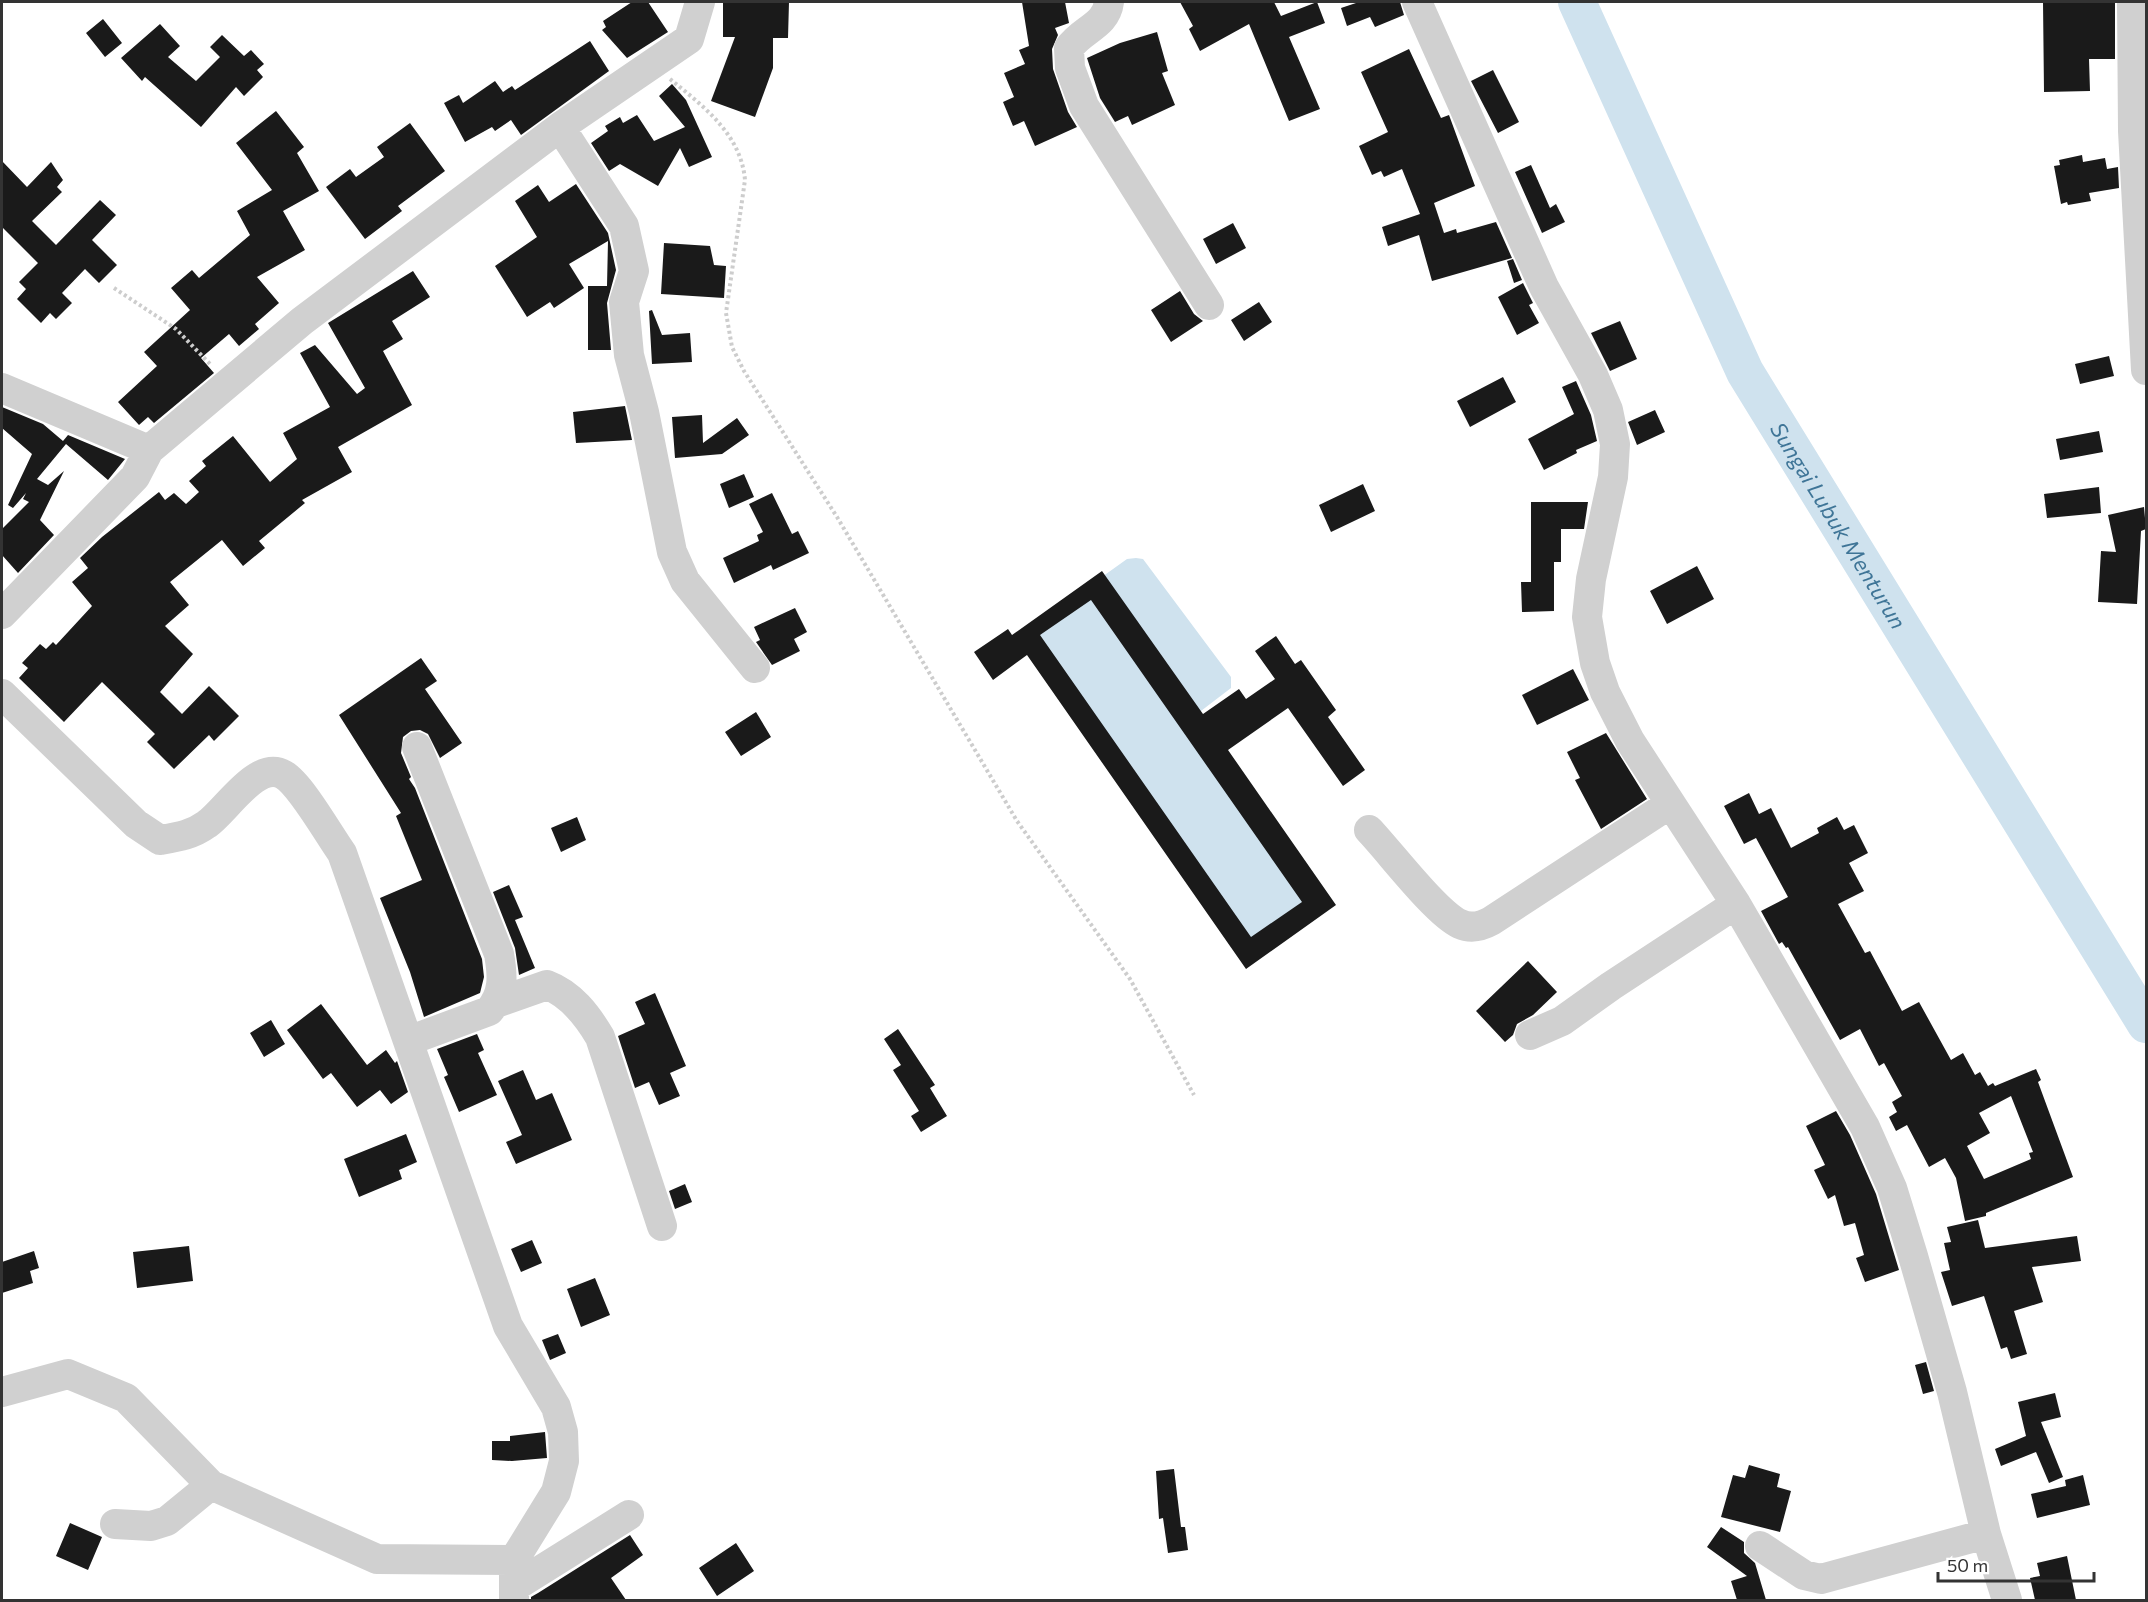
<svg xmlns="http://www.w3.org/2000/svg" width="2148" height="1602" viewBox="0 0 2148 1602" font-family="Commissioner,sans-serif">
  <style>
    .water { fill: #cfe2ee }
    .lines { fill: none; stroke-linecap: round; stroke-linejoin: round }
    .river { stroke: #cfe2ee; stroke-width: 38 }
    .building { fill: #1a1a1a; fill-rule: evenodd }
    .path { stroke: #cdcdcd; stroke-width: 4; stroke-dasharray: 3 3; stroke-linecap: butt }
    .minor { stroke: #d0d0d0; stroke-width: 30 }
    .labels { text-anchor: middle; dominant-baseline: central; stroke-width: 6; stroke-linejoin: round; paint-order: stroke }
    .water-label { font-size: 22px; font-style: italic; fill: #3f7597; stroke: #fff }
  </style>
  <rect width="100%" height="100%" fill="#fff"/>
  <!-- water -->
  <path class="water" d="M1136,558L1143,559L1231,677V688L1197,714L1307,904L1251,942L1038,642L1039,622L1127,559Z"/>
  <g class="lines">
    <!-- river -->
    <path class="river" id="s1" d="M1577,2L1745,372L2146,1024"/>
  </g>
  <!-- building -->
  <path class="building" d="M632,2H648L668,32L627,58L602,30L606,27L603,21Z
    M723,2H789L788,38H773V68L755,117L711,101L735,37H723Z
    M1022,2H1065L1069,23L1055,28L1058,35L1052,49L1053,69L1068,112L1077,127L1035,146L1024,121L1013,126L1003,102L1014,97L1004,73L1025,64L1019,50L1029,46Z
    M1180,2H1274L1281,16L1317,2L1325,23L1289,37L1320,109L1289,121L1249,24L1200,51L1189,29L1193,26Z
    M1359,2H1400L1404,15L1375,27L1370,17L1347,26L1341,8Z
    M2043,2H2115V59H2089L2090,91L2044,92Z
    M103,19L122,43L105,57L86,33Z
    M160,24L180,46L168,57L196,81L220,57L210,47L222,35L244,56L251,50L264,64L257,70L263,77L244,96L236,87L201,127L145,77L142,81L121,58Z
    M1157,32L1168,71L1162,73L1175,105L1132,125L1128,116L1115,122L1100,98L1087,58L1120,43Z
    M590,41L609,71L521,135L511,120L495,131L492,127L465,142L444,103L459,95L463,103L495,81L503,92L512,86L515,90Z
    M1409,49L1441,118L1449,115L1475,186L1434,203L1444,233L1456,229L1457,233L1496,222L1512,258L1432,281L1419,235L1388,246L1382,227L1420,214L1402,169L1384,177L1381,171L1372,175L1359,146L1388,132L1361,72Z
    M1493,70L1519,122L1498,133L1471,81Z
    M672,84L686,100L712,157L689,167L680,148L658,186L620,164L609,171L591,143L608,131L605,126L620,117L623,123L637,115L654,141L685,127L659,96Z
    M276,111L304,147L297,153L319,191L283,211L305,250L257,277L279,303L255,324L259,329L239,346L229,334L201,358L214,373L154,423L148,417L139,425L118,402L157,366L144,352L190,310L171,288L192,270L199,278L250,235L237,211L272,190L236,143Z
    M410,123L445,171L398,206L402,211L365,239L326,187L350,169L356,177L384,157L377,147Z
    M2082,155L2083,162L2105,158L2107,169L2118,167L2119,188L2089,193L2091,201L2068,205L2067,202L2061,204L2054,166L2060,165L2059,160Z
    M2,161L27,187L51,162L63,180L57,187L62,192L32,221L56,245L100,200L116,215L92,240L117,265L99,283L85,269L62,293L72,303L56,319L50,313L41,323L17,299L26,289L19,282L38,263L2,227Z
    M1531,165L1550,208L1556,204L1565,222L1542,233L1515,172Z
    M576,184L608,233L616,270L607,303L611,350H588V286H607L608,241L569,264L584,288L554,308L550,302L527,317L495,266L537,237L515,201L538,185L549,202Z
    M1233,223L1246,248L1216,264L1203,239Z
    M664,243L710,246L714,265L726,266L724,298L661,294Z
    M1513,259L1522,280L1514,283L1507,261Z
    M413,271L430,297L392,321L403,339L383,351L412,405L338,447L352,472L302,500L305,503L259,541L265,548L243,566L222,540L170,582L189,605L165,626L193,654L160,692L182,714L209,686L239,716L214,741L209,735L174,769L147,742L155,734L102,682L64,722L19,678L28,668L22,663L40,644L46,649L53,642L56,645L92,606L72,582L88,568L80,558L102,537L159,492L165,500L174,493L186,504L199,492L189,481L206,466L202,461L233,436L270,482L297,459L283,433L330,407L300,353L315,345L357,394L365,388L328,323Z
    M1523,283L1533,303L1529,305L1539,323L1517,335L1498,297Z
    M1180,291L1194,314L1203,321L1171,342L1151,310Z
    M1259,302L1272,322L1244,341L1231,320Z
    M652,310L662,335L690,333L692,362L652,364L649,311Z
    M1620,321L1637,359L1610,371L1591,333Z
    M2109,356L2114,376L2080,384L2075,364Z
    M1503,377L1516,402L1470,427L1457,401Z
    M1576,381L1591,415L1597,441L1576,450L1577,453L1544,470L1528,439L1574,414L1562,387Z
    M625,406L632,440L576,443L573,412Z
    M2,407L43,424L63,441L68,435L125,459L108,480L66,444L37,479L48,485L64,471L40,520L54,535L18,573L2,555V529L29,502L23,499L26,493L13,508L8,505L32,454L2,428Z
    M1655,410L1665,432L1637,445L1628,422Z
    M702,415L703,443L737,418L749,435L722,454L675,458L672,417Z
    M2099,431L2103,452L2060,460L2056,439Z
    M744,474L754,497L729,508L720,484Z
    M1363,484L1375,511L1331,532L1319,505Z
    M2099,487L2101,513L2047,518L2044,494Z
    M772,493L792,534L798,531L809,553L773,570L771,565L734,583L723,558L759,541L757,535L763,532L749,504Z
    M1531,502H1588L1584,529H1561V562H1554V611L1522,612L1521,582H1531Z
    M2144,507L2146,529L2141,531L2137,604L2098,602L2101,551L2116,552L2108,515Z
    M1697,566L1714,599L1667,624L1650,591Z
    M1102,571L1203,714L1239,689L1246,699L1275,679L1255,651L1276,636L1295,664L1301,660L1336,710L1328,717L1365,770L1343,786L1288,708L1228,750L1336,905L1246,969L1027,655L993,680L974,652L1008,629L1012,635ZM1091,600L1302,902L1251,937L1040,635Z
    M795,608L807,632L794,639L800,651L772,665L756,642L760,640L754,627Z
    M421,658L437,681L425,689L462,743L440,758L428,734L420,730L411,731L403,737L401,753L411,777L409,779L415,788L482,959L484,977L480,993L424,1017L410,972L380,898L422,880L396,816L401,813L339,715Z
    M1573,669L1589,700L1537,725L1522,695Z
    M756,712L771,737L741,756L725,732Z
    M1606,733L1647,799L1601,829L1575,780L1580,778L1567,752Z
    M1749,793L1759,814L1771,808L1791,848L1819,833L1817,828L1837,817L1844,830L1854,825L1868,853L1849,863L1864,891L1838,904L1865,953L1870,951L1902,1011L1919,1002L1951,1060L1963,1053L1975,1075L1980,1072L1988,1086L1993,1083L1995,1086L2036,1069L2041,1080L2038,1082L2073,1177L1986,1213V1216L1965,1221L1956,1178L1945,1158L1929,1167L1907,1125L1896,1131L1889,1117L1897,1112L1892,1102L1902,1096L1884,1063L1879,1066L1860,1029L1840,1040L1788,947L1786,948L1782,942L1779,944L1761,911L1788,897L1756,838L1744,844L1724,806ZM2011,1096L2033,1152L2029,1153L2031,1159L1984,1179L1967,1146L1990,1133L1979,1113Z
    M577,817L586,840L561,852L551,828Z
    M509,885L523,917L515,920L535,968L519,975L515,948L493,892Z
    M1528,961L1557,992L1533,1015L1517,1024L1513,1035L1505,1042L1476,1011Z
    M655,993L686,1066L670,1073L680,1096L659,1105L649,1082L635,1088L618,1036L645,1024L635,1002Z
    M321,1004L367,1065L386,1050L395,1063L397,1061L408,1092L391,1104L380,1090L357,1107L331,1073L323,1079L287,1030Z
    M271,1020L285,1044L264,1057L250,1033Z
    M898,1029L935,1085L930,1088L947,1116L921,1132L911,1116L919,1111L893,1070L901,1065L884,1039Z
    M477,1034L484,1050L478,1053L497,1095L459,1112L444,1077L448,1075L437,1049Z
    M523,1070L536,1100L552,1093L572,1140L516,1164L506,1142L522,1135L498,1081Z
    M1836,1111L1850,1135L1876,1194L1899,1270L1865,1282L1856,1258L1864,1255L1855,1223L1844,1226L1835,1195L1828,1199L1814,1170L1825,1165L1806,1126Z
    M406,1134L417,1162L399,1170L402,1179L359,1197L344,1159Z
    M685,1184L692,1202L675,1209L669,1191Z
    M1978,1220L1985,1248L2077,1236L2081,1261L2032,1267L2043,1302L2014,1311L2027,1354L2011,1359L2007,1347L2001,1349L1984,1296L1952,1306L1941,1272L1950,1270L1944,1243L1951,1242L1947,1227Z
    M532,1240L542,1263L521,1272L511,1249Z
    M189,1246L193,1281L137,1288L133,1252Z
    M34,1251L39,1268L30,1271L33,1283L2,1293V1262Z
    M595,1278L610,1315L581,1327L567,1289Z
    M558,1334L566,1353L550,1360L542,1340Z
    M1926,1362L1934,1391L1923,1394L1915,1365Z
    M2055,1393L2061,1417L2041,1422L2063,1477L2049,1483L2036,1452L2001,1466L1995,1449L2026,1436L2018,1402Z
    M545,1432L547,1458L512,1461L492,1460V1441H510V1436Z
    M1749,1465L1780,1474L1777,1487L1791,1491L1780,1532L1721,1517L1733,1475L1745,1478Z
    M1174,1469L1181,1527H1185L1188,1550L1168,1553L1163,1518L1159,1519L1156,1471Z
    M2083,1475L2090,1505L2037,1518L2031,1494L2066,1486L2065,1480Z
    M70,1523L102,1537L88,1570L56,1556Z
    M1721,1527L1744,1542V1553L1755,1563L1766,1600H1737L1731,1581L1747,1576L1707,1547Z
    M630,1535L643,1555L611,1578L626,1600H531V1597L538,1593Z
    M736,1543L754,1571L717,1596L699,1568Z
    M2067,1556L2076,1600H2035L2030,1578L2040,1576L2037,1563Z"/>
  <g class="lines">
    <!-- path -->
    <path class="path" d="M670,79C703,106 741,134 745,180L726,313L732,347L744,371L837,517L1017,821L1130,979L1194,1095
      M114,288L176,329L211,365"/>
    <!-- minor -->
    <path class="minor" d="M1109,2C1106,26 1082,29 1069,48L1070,68L1084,106L1209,305
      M1417,2L1544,287L1593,375L1608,410L1615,444L1613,477L1591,579L1587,617L1595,663L1605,692L1630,741L1736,904L1865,1127L1892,1188L1913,1256L1952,1392L1986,1534L2007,1600
      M2132,2L2133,131L2146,370
      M560,127L624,226L634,271L624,302L629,355L644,412L672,552L685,581L755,668
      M2,388L149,450
      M2,614L135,477L149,450L302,321L560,127L689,39L700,2
      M2,694L136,824L160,840C178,837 192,835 207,824C226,811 257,759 284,775C301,785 329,835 342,853L508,1326L556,1407L563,1432L564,1461L556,1492L514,1560V1600
      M1369,830C1390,852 1436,913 1460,924C1471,929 1482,926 1491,921L1670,804
      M496,1003L547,985C571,994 587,1015 600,1037L662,1226
      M1530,1035L1562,1021L1611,986L1736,904
      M408,1041L489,1011C504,994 503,976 499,954L417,747
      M2,1392L68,1374L126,1398L211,1485L377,1559L514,1560
      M115,1524L151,1526L167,1521L211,1485
      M1760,1546L1804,1575L1821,1579L1986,1534
      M514,1587L629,1515"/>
  </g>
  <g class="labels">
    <!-- water labels -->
    <g class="water-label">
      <text stroke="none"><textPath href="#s1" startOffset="586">Sungai Lubuk Menturun</textPath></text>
    </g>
  </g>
  <!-- border -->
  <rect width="2148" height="1602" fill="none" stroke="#333333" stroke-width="6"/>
  <!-- scale -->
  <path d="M1938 1572v9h156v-9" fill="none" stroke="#333333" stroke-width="3"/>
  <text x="1947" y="1572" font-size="18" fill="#333333" stroke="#ffffff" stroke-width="4.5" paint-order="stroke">50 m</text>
</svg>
